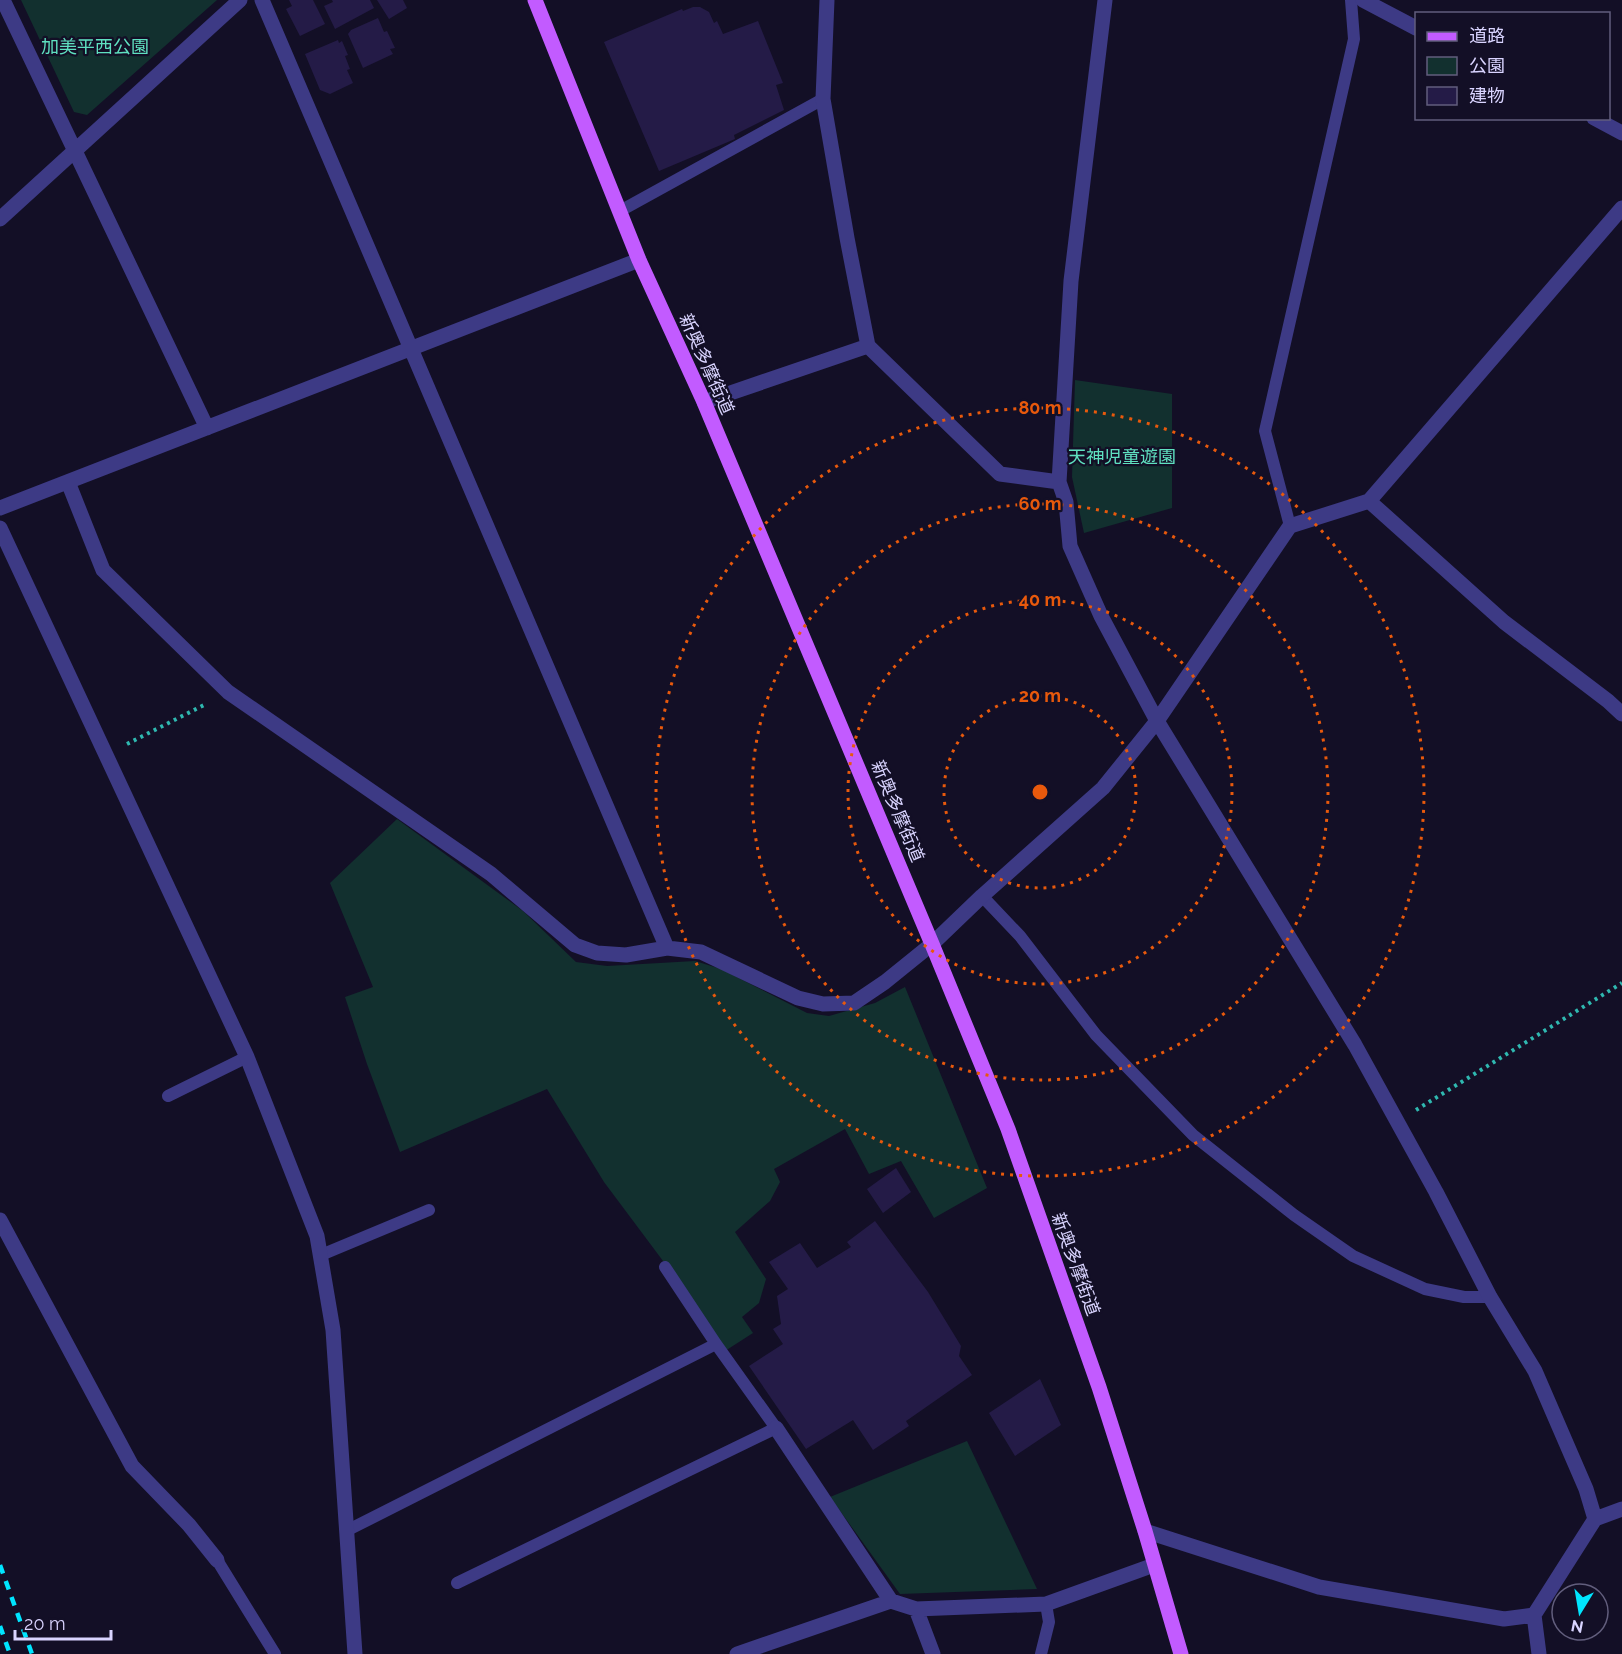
<svg xmlns="http://www.w3.org/2000/svg" width="1622" height="1654" viewBox="0 0 1622 1654" font-family="Raleway,'Noto Sans JP',sans-serif">
  <style>
    .green { fill: #12302f }
    .building { fill: #241b47 }
    .lines { fill: none; stroke-linecap: round; stroke-linejoin: round }
    .path { stroke: #2fb8b0; stroke-width: 4; stroke-dasharray: 3 4.5; stroke-linecap: butt }
    .service { stroke: #3d3a85; stroke-width: 12 }
    .minor { stroke: #3d3a85; stroke-width: 15 }
    .tertiary { stroke: #3d3a85; stroke-width: 15 }
    .primary { stroke: #c25bff; stroke-width: 15 }
    .rail { stroke: #00e5ff; stroke-width: 4.5; stroke-dasharray: 9 8; stroke-linecap: butt }
    .ring { fill: none; stroke: #e8590c; stroke-width: 3; stroke-dasharray: 3 6 }
    .labels { text-anchor: middle; dominant-baseline: central; stroke-width: 4.5; stroke-linejoin: round; paint-order: stroke }
    .park-label { font-size: 18px; fill: #5fe0c0; stroke: #130f26 }
    .street-label { font-size: 18px; fill: #d9d4ff; stroke: #130f26 }
    .centre { fill: #e8590c; stroke: #130f26; stroke-width: 3 }
    .ring-label { font-size: 18px; text-anchor: middle; font-weight: bold; fill: #e8590c; stroke: #130f26; stroke-width: 4.5; stroke-linejoin: round; paint-order: stroke }
  </style>
  <rect width="100%" height="100%" fill="#130f26"/>
  <!-- green -->
  <path class="green" d="M21,0H217L87,115L74,112Z
    M1075,380L1172,394V508L1084,533L1072,477Z
    M397,819L523,911L576,962L607,966L695,961L721,969L807,1013L829,1016L875,1003L905,987L987,1188L934,1218L901,1161L869,1174L845,1129L774,1169L780,1182L770,1201L735,1232L766,1279L759,1303L742,1317L753,1333L725,1351L675,1277L604,1182L547,1089L400,1152L367,1064L345,997L373,987L330,883Z
    M967,1441L1037,1589L900,1594L830,1497Z"/>
  <!-- building -->
  <path class="building" d="M289,0H313L325,24L300,36L286,9L292,6Z
    M332,0H370L374,8L335,29L324,6L333,2Z
    M377,0H403L407,8L389,19Z
    M693,7H700L709,12L714,23L717,21L723,34L758,21L783,83L776,85L784,110L734,135L735,139L659,171L604,42L682,9L683,11Z
    M378,18L384,32L387,31L395,48L390,49L393,54L363,68L348,34L351,30Z
    M338,40L339,43L342,41L348,55L345,56L350,69L347,70L353,83L330,94L320,90L305,54Z
    M896,1168L911,1192L883,1213L867,1189Z
    M875,1221L928,1292L961,1346L959,1356L972,1375L909,1419L906,1421L909,1426L873,1450L853,1420L806,1449L749,1366L783,1344L773,1329L781,1324L777,1296L788,1289L769,1262L800,1243L817,1268L851,1247L847,1242Z
    M1040,1379L1061,1425L1015,1456L989,1413Z"/>
  <g class="lines">
    <!-- path -->
    <path class="path" d="M127,744L206,704
      M1416,1110L1622,983"/>
    <!-- service -->
    <path class="service" d="M620,211L823,99
      M1290,526L1265,431L1354,39L1351,0
      M982,896L1020,936L1096,1035L1193,1135L1294,1215L1353,1256L1425,1289L1464,1297H1490
      M168,1096L247,1057
      M321,1255L429,1210
      M348,1530L716,1344
      M217,1560L275,1654
      M457,1583L776,1428L716,1344L665,1267
      M1041,1654L1049,1622L1046,1604"/>
    <!-- minor -->
    <path class="minor" d="M3,0L207,428
      M262,0L667,948
      M827,0L823,99L847,238L868,346L1000,474L1059,482
      M1105,0L1071,281L1059,482L1066,502L1070,546L1101,616L1157,721L1355,1045L1436,1192L1490,1297L1535,1371L1586,1489L1595,1519
      M1363,0L1416,28
      M1594,118L1622,133
      M0,219L240,0
      M704,402L868,346
      M68,482L103,570L228,692L491,874L575,945L597,953L626,955L667,948L701,952L798,998L823,1004L854,1003L885,982L932,944L982,896L1103,788L1157,721L1290,526L1369,501L1622,208
      M1369,501L1504,622L1608,701L1622,714
      M0,508L639,260
      M0,1220L132,1466L189,1525L217,1560
      M776,1428L891,1601
      M1145,1531L1319,1587L1504,1619L1534,1615
      M916,1609L933,1654
      M737,1654L891,1601L916,1609L1046,1604L1154,1565
      M1539,1654L1534,1615L1595,1519L1622,1509"/>
    <!-- tertiary -->
    <path class="tertiary" d="M0,528L247,1057L317,1236L333,1330L355,1654"/>
    <!-- primary -->
    <path class="primary" d="M535,0L639,260L704,402L932,944L1008,1129L1099,1387L1145,1531L1181,1654"/>
    <!-- rail -->
    <path class="rail" d="M0,1565L32,1654
      M0,1626L10,1654"/>
  </g>
  <!-- distance rings -->
  <g class="ring">
    <circle cx="1040" cy="792" r="96"/>
    <circle cx="1040" cy="792" r="192"/>
    <circle cx="1040" cy="792" r="288"/>
    <circle cx="1040" cy="792" r="384"/>
  </g>
  <g class="labels">
    <!-- park labels -->
    <g class="park-label">
      <text x="95" y="46">加美平西公園</text>
      <text x="1122" y="456">天神児童遊園</text>
    </g>
    <!-- street labels -->
    <g class="street-label">
      <text transform="translate(707 364) rotate(66)">新奥多摩街道</text>
      <text transform="translate(898 811) rotate(67)">新奥多摩街道</text>
      <text transform="translate(1076 1264) rotate(70)">新奥多摩街道</text>
    </g>
  </g>
  <circle cx="1040" cy="792" r="9" class="centre"/>
  <g class="ring-label">
    <text x="1040" y="414">80 m</text>
    <text x="1040" y="510">60 m</text>
    <text x="1040" y="606">40 m</text>
    <text x="1040" y="702">20 m</text>
  </g>
  <!-- legend -->
  <rect x="1415" y="12" width="195" height="108" fill="#130f26" stroke="#625e7d" stroke-width="1.5"/>
  <rect x="1427" y="32" width="30" height="9" fill="#c25bff" stroke="#625e7d" stroke-width="1.5"/>
  <text x="1469" y="42" font-size="18" fill="#d9d4ff">道路</text>
  <rect x="1427" y="57" width="30" height="18" fill="#12302f" stroke="#625e7d" stroke-width="1.5"/>
  <text x="1469" y="72" font-size="18" fill="#d9d4ff">公園</text>
  <rect x="1427" y="87" width="30" height="18" fill="#241b47" stroke="#625e7d" stroke-width="1.5"/>
  <text x="1469" y="102" font-size="18" fill="#d9d4ff">建物</text>
  <!-- north arrow -->
  <g transform="translate(1580 1612) rotate(191)"><circle r="28" fill="#130f26" stroke="#625e7d" stroke-width="1.5"/>
  <path d="M0-4.5L10 22L0 15L-10 22Z" fill="#00e5ff"/>
  <text y="-9" font-size="16" font-weight="bold" text-anchor="middle" fill="#d9d4ff">N</text>
  </g>
  <!-- scale -->
  <path d="M15 1630v9h96v-9" fill="none" stroke="#d9d4ff" stroke-width="3"/>
  <text x="24" y="1630" font-size="18" fill="#d9d4ff" stroke="#130f26" stroke-width="4.5" paint-order="stroke">20 m</text>
</svg>
